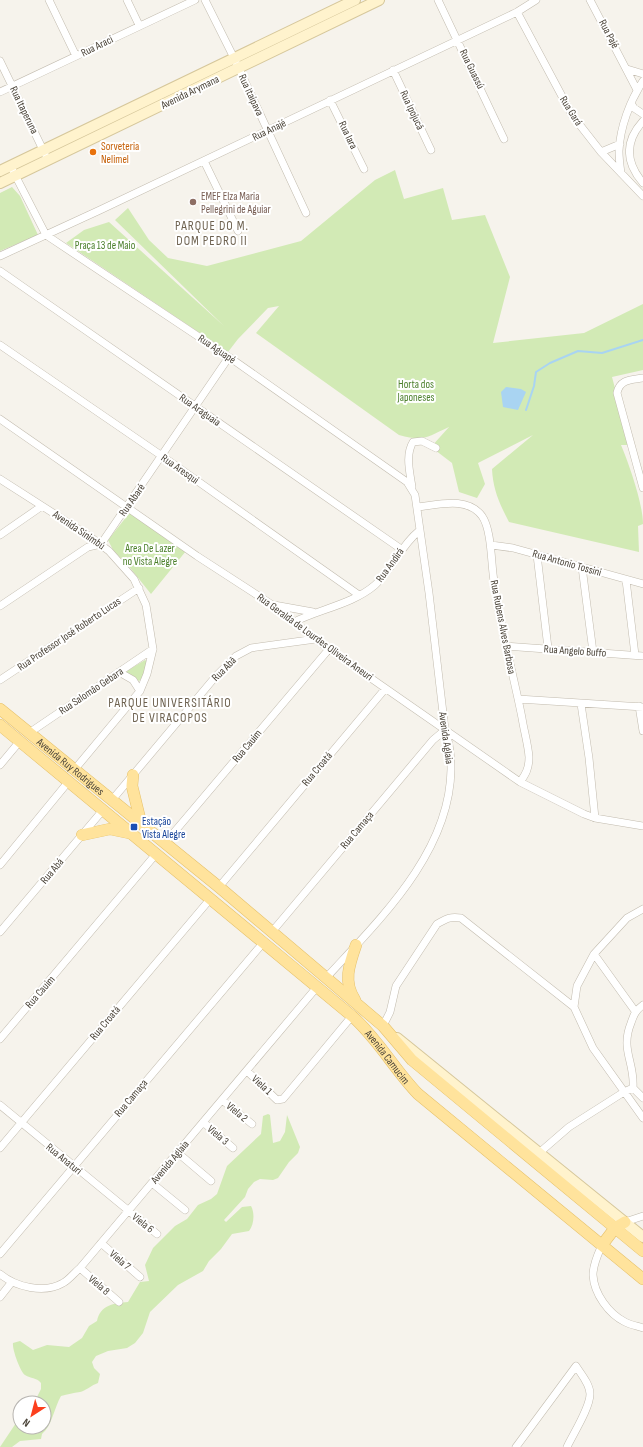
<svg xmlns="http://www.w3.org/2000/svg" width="643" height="1447" viewBox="0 0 643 1447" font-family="'Sofia Sans Condensed',sans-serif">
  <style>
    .green { fill: #d2eab5 }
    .water { fill: #a9d4f2 }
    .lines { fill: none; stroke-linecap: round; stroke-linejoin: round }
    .stream { stroke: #a9d4f2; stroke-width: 2 }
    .street-casing { stroke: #c2bbae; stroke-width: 8 }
    .secondary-casing { stroke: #d6c79b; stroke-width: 12 }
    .primary-casing { stroke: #e6c16a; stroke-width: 12 }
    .street { stroke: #fff; stroke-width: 7 }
    .secondary { stroke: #fff3cd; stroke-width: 10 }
    .primary { stroke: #ffe39c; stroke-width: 11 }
    .food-dot { fill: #e8710a; stroke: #fff; stroke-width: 1.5 }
    .education-dot { fill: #8d6e63; stroke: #fff; stroke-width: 1.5 }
    .transit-dot { fill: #1a4fb4; stroke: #fff; stroke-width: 1.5 }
    .labels { text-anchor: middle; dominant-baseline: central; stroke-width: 4; stroke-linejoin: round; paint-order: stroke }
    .street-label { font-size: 11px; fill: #4b4439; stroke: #fff }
    .food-label { font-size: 11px; fill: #c56008; stroke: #fff; text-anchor: start }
    .education-label { font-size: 11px; fill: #785e54; stroke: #fff; text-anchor: start }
    .park-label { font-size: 11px; fill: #4a7f2a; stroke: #fff }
    .transit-label { font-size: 11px; fill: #164399; stroke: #fff; text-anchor: start }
    .quarter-label { font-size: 13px; letter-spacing: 1px; fill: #6e6250; stroke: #fff }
  </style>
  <rect width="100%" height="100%" fill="#f6f3ec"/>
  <!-- green -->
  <path class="green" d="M395,170L404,199L443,188L452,220L485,215L510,277L493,343L584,333L643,304V370L612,377L630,445H621C629,464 643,504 643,524L638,526L639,552L509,522C499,503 493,489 492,469L533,435L478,463L485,484L477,498L459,492L452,463L431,447L449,427C427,437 424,442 399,435L256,333L279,306L268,308L238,339L228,352L66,243L84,230L109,222L224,326L115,220L128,208L149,240L168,258L207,266L301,241L375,180Z
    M12,187L20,196L38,235L0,251V193Z
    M131,511L186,551L151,594L131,569L113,550L108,540Z
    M145,660L148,662L144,676L139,681L125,672Z
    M268,1114L270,1115L273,1143L280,1141L285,1132L287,1115L300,1147L298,1153L289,1162L278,1178L273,1180L260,1179L254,1182L248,1189L245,1197L224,1220L226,1222L242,1207L251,1206C255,1213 254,1225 249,1231L232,1234L221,1249L209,1261L203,1271L178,1285L150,1312L143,1333L135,1343L127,1348L108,1351L96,1356L92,1362L94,1368L100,1374L98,1383C92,1385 85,1391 80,1392C73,1393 68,1394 61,1396C54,1408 52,1426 42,1434L41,1439L20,1441L12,1447H0L20,1417V1427H44V1403H34L41,1389V1383C36,1377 31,1379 25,1375C20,1371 12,1349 13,1343L20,1341L33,1350L47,1345L69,1347L82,1338L89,1326L97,1321C100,1305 114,1303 128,1302L140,1282L149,1281L145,1265L153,1248L175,1226L187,1219L198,1205L211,1199L217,1194L227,1166L261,1134L263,1116Z"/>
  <!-- water -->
  <path class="water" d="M506,387L521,389L526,392L518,410L503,407L501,392Z"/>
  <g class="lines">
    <!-- stream -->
    <path class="stream" d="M526,410L534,386L536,372L550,363L578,351L602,353L643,340"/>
    <!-- street casing -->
    <g class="street-casing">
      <path id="street" d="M49,0L76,56
        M127,0L139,25
        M205,0L234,58L306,213
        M438,0L504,139
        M590,0L637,90
        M517,12L572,115L601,152L643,196
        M0,61L45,154
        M627,69L643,74
        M393,70L431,150
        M0,92L195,0
        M330,100L364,169
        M631,103L634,108L643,114
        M643,121C624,142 626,163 643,183
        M601,152L620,144
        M204,161L238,231
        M13,171L46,235L229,357L407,482L415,495L429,593L445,730C450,743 451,755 451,769C450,853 379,920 326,978
        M621,173C620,166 619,158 619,151C620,127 630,101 643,81
        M0,256L100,210L517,12L536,0
        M0,271L401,549
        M0,345L162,456L359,595
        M643,378C631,380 620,379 617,393L643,488
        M0,419L197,556L271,604L329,649L520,782L584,814L595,818L643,826
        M0,479L89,536L109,551L134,579L146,605L153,649L147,674L140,691L75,769
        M412,487C410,473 405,455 413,442L422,441L436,448
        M417,507C438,505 467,496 482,516C492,530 491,565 494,581C500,628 513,672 522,718C524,731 528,744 529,757C529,768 526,774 520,782
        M0,535L42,506
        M491,545L513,548L643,584
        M537,555L548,648
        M582,567L593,652
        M626,580L635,655
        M274,605L313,612
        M0,606L88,547L101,544L229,357
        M294,622C320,609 353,604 375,585C393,569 400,546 419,531
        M506,646L643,656
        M119,672L133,680L140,691
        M0,680L139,588
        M518,699L643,707
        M581,704L589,758L595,818
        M639,706L643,731
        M29,733L153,649
        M0,765L20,741
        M112,800L216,676L236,656L251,648L316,639
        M165,843L329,649
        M0,865L69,781
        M219,887L385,689
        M643,909L627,918L594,954L577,986L574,1007L593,1048L643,1118
        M0,932L103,810
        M271,933L433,740L445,730
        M594,954L635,1011
        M383,1026L390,1012L396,986L437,924C446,919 450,916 461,918L574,1007
        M0,1039L156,854
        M247,1071L277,1100L283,1099L352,1016
        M633,1088C635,1062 620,1050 631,1023C634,1014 636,1010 643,1005
        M633,1088L643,1098
        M222,1100L252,1124
        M0,1105L157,1234
        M203,1122L233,1148
        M0,1148L211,898
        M178,1153L211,1181
        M539,1153L569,1127L624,1092L633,1088
        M152,1183L185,1210
        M625,1222L643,1216
        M101,1243L140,1277
        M602,1245C598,1254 593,1264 593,1275C594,1294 609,1314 625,1322C631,1325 637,1326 643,1328
        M0,1254L263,943
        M80,1268L119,1302
        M0,1274C16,1287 44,1294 63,1283C69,1280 74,1273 80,1268L317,987
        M0,1297L11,1283
        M516,1447L576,1366C581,1374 590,1384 590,1394C590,1408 573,1434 567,1447"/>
    </g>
    <!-- secondary casing -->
    <g class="secondary-casing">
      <path id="secondary" d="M0,171L355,0
        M0,183L379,0
        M397,1038L643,1237"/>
    </g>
    <!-- primary casing -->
    <g class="primary-casing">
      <g id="primary">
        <path id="s1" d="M0,709L219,887L383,1026L412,1060L643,1251"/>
        <path id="s2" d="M0,725L352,1016C378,1039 394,1069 418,1094L643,1279"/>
        <path d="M133,775L132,786L141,823"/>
        <path d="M82,835L110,829L129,833"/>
        <path d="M355,1000C343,982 349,965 356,945"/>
        <path d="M602,1245L615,1228L625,1222"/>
      </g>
    </g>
    <!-- street -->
    <use href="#street" class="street"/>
    <!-- secondary -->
    <use href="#secondary" class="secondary"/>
    <!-- primary -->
    <use href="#primary" class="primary"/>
  </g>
  <!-- markers -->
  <circle class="food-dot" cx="93" cy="152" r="4"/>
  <circle class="education-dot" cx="193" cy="202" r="4"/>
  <rect class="transit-dot" x="130" y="823" width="8" height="8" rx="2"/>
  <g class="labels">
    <!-- street labels -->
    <g class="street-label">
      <text transform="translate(609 34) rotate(62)">Rua Pajé</text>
      <text transform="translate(97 46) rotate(-26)">Rua Araci</text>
      <text transform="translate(472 69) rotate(64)">Rua Guassú</text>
      <text transform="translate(190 92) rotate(-26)">Avenida Arymana</text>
      <text transform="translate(251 95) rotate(65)">Rua Itaipava</text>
      <text transform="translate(24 110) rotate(64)">Rua Itaperuna</text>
      <text transform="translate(412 110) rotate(65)">Rua Ipojucã</text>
      <text transform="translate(571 111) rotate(58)">Rua Gará</text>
      <text transform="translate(269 130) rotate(-26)">Rua Anajé</text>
      <text transform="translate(348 135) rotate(64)">Rua Iara</text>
      <text transform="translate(217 349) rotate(34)">Rua Aguapé</text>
      <text transform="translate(200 410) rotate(35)">Rua Araguaia</text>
      <text transform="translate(180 469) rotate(35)">Rua Aresqui</text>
      <text transform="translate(132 500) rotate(-55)">Rua Abaré</text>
      <text transform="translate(79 530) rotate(34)">Avenida Sinimbú</text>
      <text transform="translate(567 563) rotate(16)">Rua Antonio Tossini</text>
      <text transform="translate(390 565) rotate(-54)">Rua Andirá</text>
      <text transform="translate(503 627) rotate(79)">Rua Rubens Alves Barbosa</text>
      <text transform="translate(69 634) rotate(-34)">Rua Professor José Roberto Lucas</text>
      <text transform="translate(315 637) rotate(36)">Rua Geralda de Lourdes Oliveira Aneuri</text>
      <text transform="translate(575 651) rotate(4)">Rua Angelo Buffo</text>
      <text transform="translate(224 669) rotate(-45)">Rua Abã</text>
      <text transform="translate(91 691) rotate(-34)">Rua Salomão Gebara</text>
      <text transform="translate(446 738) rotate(82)">Avenida Aglaia</text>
      <text transform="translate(247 746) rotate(-50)">Rua Cauim</text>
      <text stroke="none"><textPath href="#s1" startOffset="91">Avenida Ruy Rodrigues</textPath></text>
      <text transform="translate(317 769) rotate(-50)">Rua Croatá</text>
      <text transform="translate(357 830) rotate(-50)">Rua Camaça</text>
      <text transform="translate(52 871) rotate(-50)">Rua Abá</text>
      <text transform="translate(40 992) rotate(-49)">Rua Cauim</text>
      <text transform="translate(105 1023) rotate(-50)">Rua Croatá</text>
      <text stroke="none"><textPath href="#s2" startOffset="511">Avenida Camucim</textPath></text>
      <text transform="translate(262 1085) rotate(43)">Viela 1</text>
      <text transform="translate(131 1098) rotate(-50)">Rua Camaça</text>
      <text transform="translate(237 1112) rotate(40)">Viela 2</text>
      <text transform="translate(218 1135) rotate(40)">Viela 3</text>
      <text transform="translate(64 1159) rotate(39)">Rua Anaturi</text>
      <text transform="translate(170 1162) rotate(-50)">Avenida Aglaia</text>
      <text transform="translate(143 1223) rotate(39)">Viela 6</text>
      <text transform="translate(120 1260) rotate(41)">Viela 7</text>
      <text transform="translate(99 1285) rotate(40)">Viela 8</text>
    </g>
    <!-- food labels -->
    <g class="food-label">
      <text x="101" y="146">Sorveteria<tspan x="101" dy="13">Nelimel</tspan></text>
    </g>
    <!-- education labels -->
    <g class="education-label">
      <text x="201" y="196">EMEF Elza Maria<tspan x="201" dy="13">Pellegrini de Aguiar</tspan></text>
    </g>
    <!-- park labels -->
    <g class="park-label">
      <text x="105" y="245">Praça 13 de Maio</text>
      <text x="416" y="384">Horta dos<tspan x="416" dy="13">Japoneses</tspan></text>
      <text x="150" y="548">Area De Lazer<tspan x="150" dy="13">no Vista Alegre</tspan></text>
    </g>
    <!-- transit labels -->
    <g class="transit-label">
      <text x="142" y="821">Estação<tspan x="142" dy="13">Vista Alegre</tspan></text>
    </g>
    <!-- quarter labels -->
    <g class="quarter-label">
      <text x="212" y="226">PARQUE DO M.<tspan x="212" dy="15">DOM PEDRO II</tspan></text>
      <text x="170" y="703">PARQUE UNIVERSITÁRIO<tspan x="170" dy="15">DE VIRACOPOS</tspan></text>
    </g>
  </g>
  <!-- north arrow -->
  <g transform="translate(32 1415) rotate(216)"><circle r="19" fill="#ffffff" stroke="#b7b4b0"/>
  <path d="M0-3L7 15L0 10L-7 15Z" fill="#fc3f1d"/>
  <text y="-6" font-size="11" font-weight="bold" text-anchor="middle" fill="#4b4439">N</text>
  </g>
</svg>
